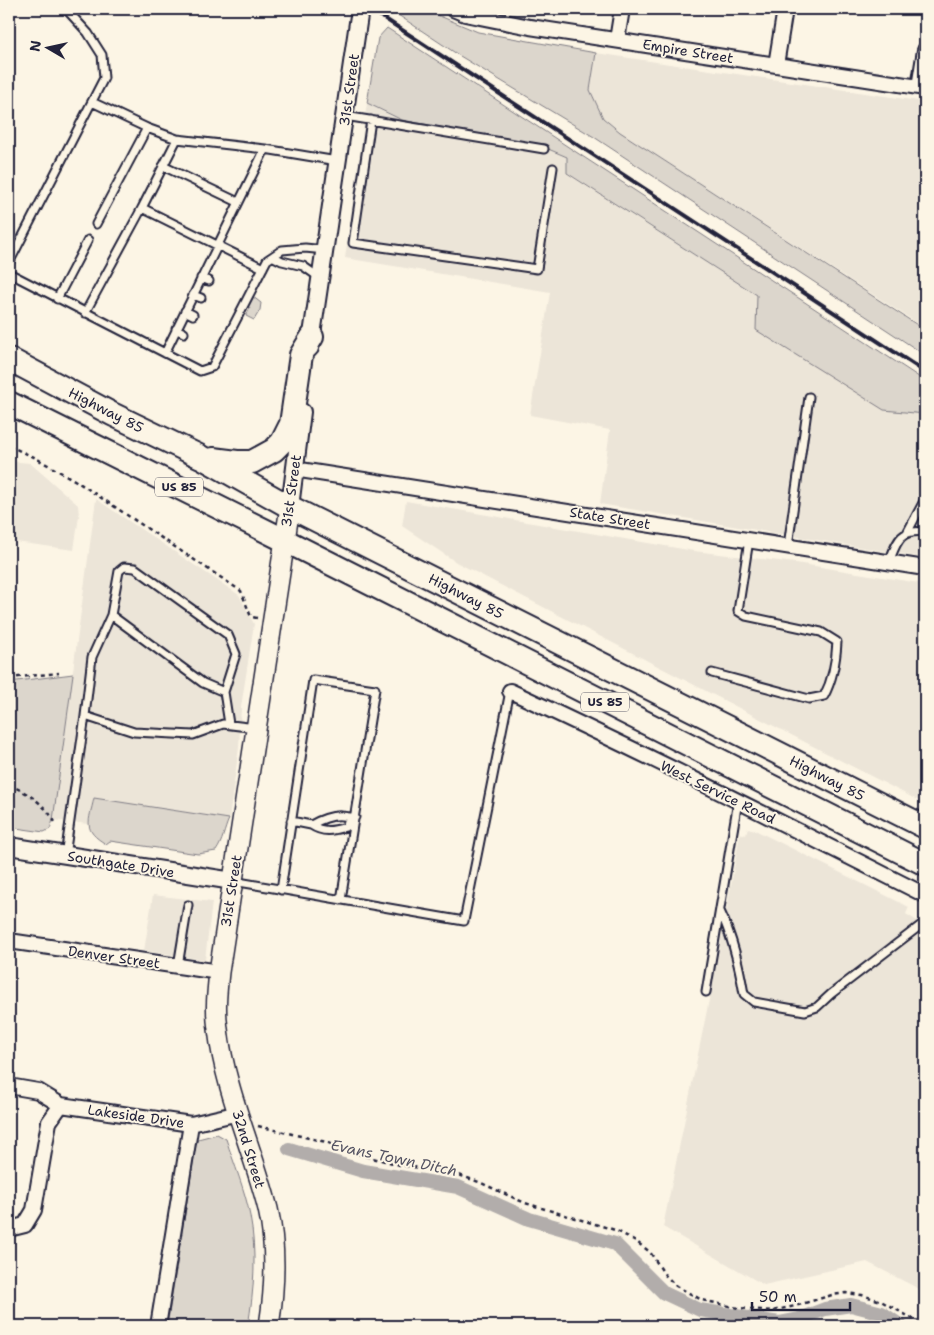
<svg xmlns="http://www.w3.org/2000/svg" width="934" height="1335" viewBox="0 0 934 1335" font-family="'Shantell Sans',sans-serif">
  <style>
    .built { fill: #ece5d8 }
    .green { fill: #dcd6cc; stroke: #7f7c84 }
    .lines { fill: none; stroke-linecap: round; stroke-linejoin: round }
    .canal { stroke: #b2adab; stroke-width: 14 }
    .service-casing { stroke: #22223b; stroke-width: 11 }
    .minor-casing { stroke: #22223b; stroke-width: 18 }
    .tertiary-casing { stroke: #22223b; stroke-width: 20 }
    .secondary-casing { stroke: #22223b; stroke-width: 22 }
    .trunk-casing { stroke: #22223b; stroke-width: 26 }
    .path { stroke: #22223b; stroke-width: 2.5; stroke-dasharray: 4 4; stroke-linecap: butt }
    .service { stroke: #fcf5e5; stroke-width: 7 }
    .minor { stroke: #fcf5e5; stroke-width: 14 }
    .tertiary { stroke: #fcf5e5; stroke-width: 16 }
    .secondary { stroke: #fcf5e5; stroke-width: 19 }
    .trunk { stroke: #fcf5e5; stroke-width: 22 }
    .rail { stroke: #22223b; stroke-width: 4 }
    .labels { text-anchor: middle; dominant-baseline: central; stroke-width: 4; stroke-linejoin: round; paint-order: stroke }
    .shield { fill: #fcf5e5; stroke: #63616e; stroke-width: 1 }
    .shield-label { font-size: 12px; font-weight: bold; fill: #22223b }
    .street-label { font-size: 14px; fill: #22223b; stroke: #fcf5e5 }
    .water-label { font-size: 15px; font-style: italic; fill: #545362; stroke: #fcf5e5 }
  </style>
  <rect width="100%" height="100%" fill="#fcf5e5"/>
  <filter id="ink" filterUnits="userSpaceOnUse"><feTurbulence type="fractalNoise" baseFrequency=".02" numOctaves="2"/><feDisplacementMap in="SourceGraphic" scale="10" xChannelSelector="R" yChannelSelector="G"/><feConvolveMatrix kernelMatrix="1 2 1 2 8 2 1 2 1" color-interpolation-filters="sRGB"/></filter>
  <g filter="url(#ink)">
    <!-- built -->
    <path class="built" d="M596,53L925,102V328L620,132L603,118L590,90Z
      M367,103L402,120L539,145L567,157V174L757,295L884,410L925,414V558L600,504L610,430L530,415L550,292L345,258Z
      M9,461L30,463L78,505L79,516L74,550L9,541Z
      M96,499L239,595L254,624L241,707L239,747L229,819L94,798L88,824L53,820Z
      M406,501L694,551L796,563L925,584V804L456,562L402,526Z
      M748,828L755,830L909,907L906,914L925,926V1292L867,1262L764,1285L663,1227L723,931L740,833L746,835Z
      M153,895L212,902L205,960L144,951Z"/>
    <!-- green -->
    <path class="green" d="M389,9H423L478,32L596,53L590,90L603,118L620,132L925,330V355L594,137L460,56Z
      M387,28L925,381V414L884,410L756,330L757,295L567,173V157L539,145L402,120L367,103L378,38Z
      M252,296L261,303L260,310L254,320L246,316L250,308L245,305Z
      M73,674L53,820L50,829L44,832L9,827V682Z
      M94,798L229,819C224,830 223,841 216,851L198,854L110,841L106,844C82,830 89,822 94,798Z
      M217,1134L226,1139C234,1164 245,1190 250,1216C257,1252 254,1290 248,1326H167L196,1145L198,1139Z"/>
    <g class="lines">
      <!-- canal -->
      <path class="canal" d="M289,1149L363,1171L458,1187L529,1219L615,1244L664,1293L700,1310L779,1323L799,1319L825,1309L851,1305L882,1313L901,1326"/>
      <!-- service casing -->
      <g class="service-casing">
        <path id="service" d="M92,102L147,128L177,139L265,149L337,161
          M345,116L544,149
          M371,120L353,243L537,269L553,168
          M177,139L142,208L263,268
          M163,166L238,202
          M96,224L147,128
          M274,257L282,261L303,266L320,278
          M9,263L104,78L102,55L88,33L66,9
          M9,273L200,371L212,367L267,260L282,250L305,248L325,250
          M201,278L209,281
          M193,295L201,298
          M57,299L88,240
          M185,311L193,315
          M85,313L142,208
          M176,329L184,333
          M165,353L265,149
          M907,533L925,499
          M788,546L809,397
          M889,562C897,542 899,529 925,532
          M111,615L203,683L224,692
          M712,673L809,699L824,696C833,679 836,662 837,642L821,632L746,616L738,611L749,540
          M229,724L224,692L236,654L228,635L135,568L124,567L119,571L111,615L92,657L85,716L134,732L193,735L223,724L256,728
          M291,821L311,825C319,820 332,815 342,816C347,816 350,818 355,817
          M311,825C323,833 332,831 346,827L349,818
          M65,856L85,716
          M233,881L464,921L510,691
          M281,890L313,680L375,689L341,900
          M720,911C733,938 739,965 744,994L754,1002L805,1011L817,1007L831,994L925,922
          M178,966L188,905
          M706,992L738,801"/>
      </g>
      <!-- minor casing -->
      <g class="minor-casing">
        <path id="minor" d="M453,9L465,14L530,27L925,88
          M617,40L622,9
          M776,65L785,9
          M919,87L925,50
          M294,469L925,568
          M510,691C650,756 788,826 925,895
          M9,941L219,972
          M9,1086L38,1091L61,1105L49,1122L34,1210L25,1225L9,1229
          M61,1105L191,1124L239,1113
          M158,1326L191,1124"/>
      </g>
      <!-- tertiary casing -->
      <g class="tertiary-casing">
        <path id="tertiary" d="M310,348L360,9
          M290,507L302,412
          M9,846L233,881"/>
      </g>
      <!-- secondary casing -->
      <g class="secondary-casing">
        <path id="secondary" d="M269,1326C275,1287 277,1248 268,1209C253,1149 225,1091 218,1029C215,1010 217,991 219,972L290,507"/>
      </g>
      <!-- trunk casing -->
      <g class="trunk-casing">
        <path id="trunk" d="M9,359L112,414L201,457L290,507L925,827
          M9,403L284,540L925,864
          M213,459L237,462H252L274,450L282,442L291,424L301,355L312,337"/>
      </g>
      <!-- path -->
      <path class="path" d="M9,446L34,457L76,481L241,591L251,617L257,618
        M9,678L59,673
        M9,785C28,792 47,806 56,824
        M258,1126L326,1142L365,1156L400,1165L453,1173L479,1182L525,1203L615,1230L634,1240L650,1252L665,1275L676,1286L702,1300L738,1308L772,1311L795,1306L832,1295L846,1293L862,1295L881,1301L915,1320L922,1326"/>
      <!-- service -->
      <use href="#service" class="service"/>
      <!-- minor -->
      <use href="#minor" class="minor"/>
      <!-- tertiary -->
      <use href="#tertiary" class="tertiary"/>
      <!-- secondary -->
      <use href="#secondary" class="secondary"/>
      <!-- trunk -->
      <use href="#trunk" class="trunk"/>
      <!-- rail -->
      <path class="rail" d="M370,9L925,372"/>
    </g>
  </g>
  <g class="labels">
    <!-- shield labels -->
    <g class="shield">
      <rect x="155" y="477.5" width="48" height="19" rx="4"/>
      <rect x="581" y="692.5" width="48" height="19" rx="4"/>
    </g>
    <g class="shield-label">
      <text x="179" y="487">US 85</text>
      <text x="605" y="702">US 85</text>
    </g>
    <!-- street labels -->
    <g class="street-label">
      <text transform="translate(688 51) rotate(9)">Empire Street</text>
      <text transform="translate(349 90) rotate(-82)">31st Street</text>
      <text transform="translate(106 410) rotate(27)">Highway 85</text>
      <text transform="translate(291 491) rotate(-82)">31st Street</text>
      <text transform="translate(610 518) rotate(9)">State Street</text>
      <text transform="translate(466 596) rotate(27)">Highway 85</text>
      <text transform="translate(827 778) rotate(27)">Highway 85</text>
      <text transform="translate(718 792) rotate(26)">West Service Road</text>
      <text transform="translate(121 864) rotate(9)">Southgate Drive</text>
      <text transform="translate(231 891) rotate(-81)">31st Street</text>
      <text transform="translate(114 957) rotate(8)">Denver Street</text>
      <text transform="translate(136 1116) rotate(8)">Lakeside Drive</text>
      <text transform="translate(249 1149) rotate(73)">32nd Street</text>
    </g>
    <!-- water labels -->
    <g class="water-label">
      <text transform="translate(394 1158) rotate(12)">Evans Town Ditch</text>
    </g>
  </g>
  <!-- margin -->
  <rect width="934" height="1335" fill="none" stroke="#fcf5e5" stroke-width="30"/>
  <rect x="15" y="15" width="904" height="1305" fill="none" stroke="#22223b" stroke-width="2" filter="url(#ink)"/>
  <!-- north arrow -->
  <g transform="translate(48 48) rotate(279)" stroke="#fcf5e5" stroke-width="4" paint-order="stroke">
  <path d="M0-4L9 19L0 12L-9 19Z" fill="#22223b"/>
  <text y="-8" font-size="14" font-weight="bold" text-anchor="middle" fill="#22223b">N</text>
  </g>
  <!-- scale -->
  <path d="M752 1302v8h98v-8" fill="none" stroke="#22223b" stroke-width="2.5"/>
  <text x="759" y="1302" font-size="15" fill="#22223b" stroke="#fcf5e5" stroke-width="4" paint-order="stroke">50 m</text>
</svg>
